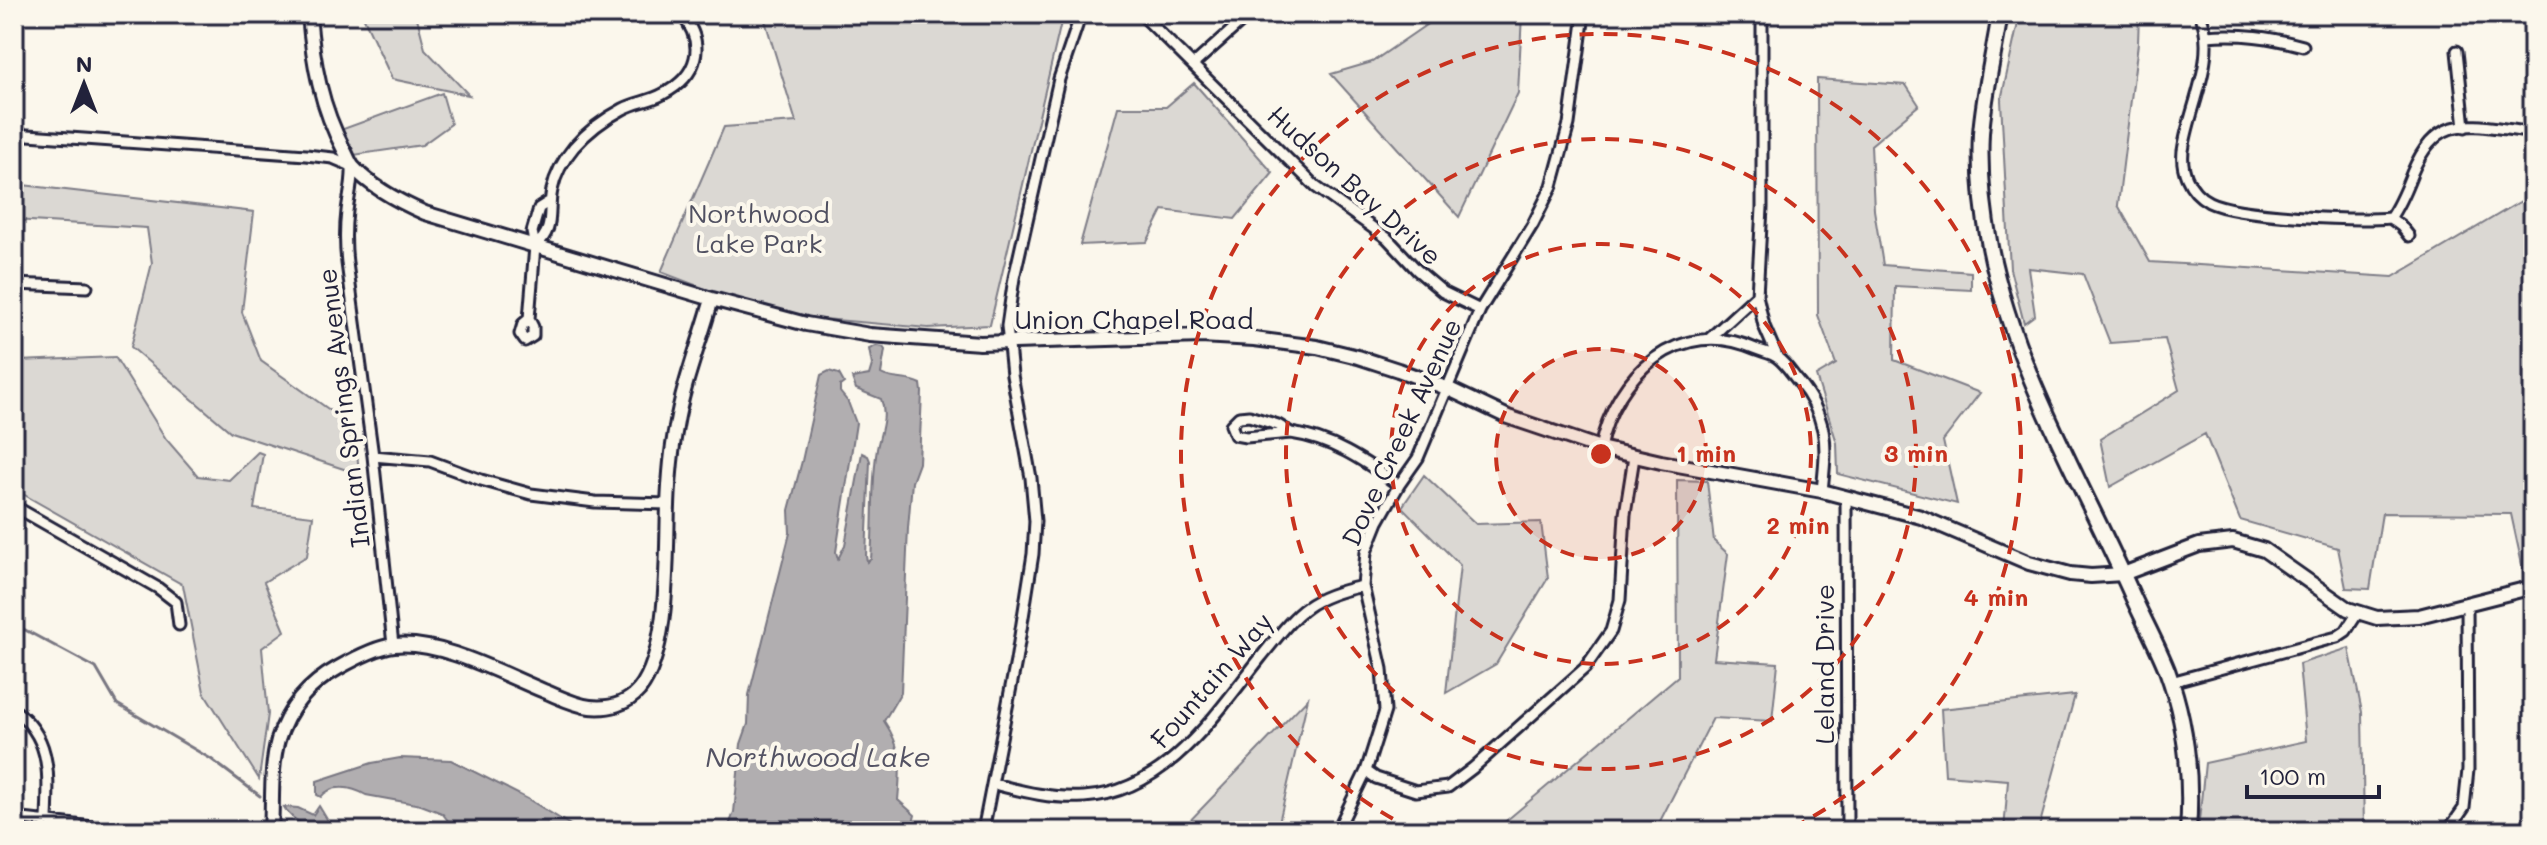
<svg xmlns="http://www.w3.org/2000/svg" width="2547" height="845" viewBox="0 0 2547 845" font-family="Mali,sans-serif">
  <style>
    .green { fill: #dbd8d3; stroke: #7e7d87; stroke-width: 2 }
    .water { fill: #b1aeb0; stroke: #787681; stroke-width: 2 }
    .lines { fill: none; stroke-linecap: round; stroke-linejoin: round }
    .stream { stroke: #787681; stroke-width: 3 }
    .street-casing { stroke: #22223b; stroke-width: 15 }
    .secondary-casing { stroke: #22223b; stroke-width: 18 }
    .primary-casing { stroke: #22223b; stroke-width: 20 }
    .street { stroke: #fbf7ec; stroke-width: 9 }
    .secondary { stroke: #fbf7ec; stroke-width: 12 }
    .primary { stroke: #fbf7ec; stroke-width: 14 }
    .ring { fill: none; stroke: #c8321e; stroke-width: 4; stroke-dasharray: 14 10 }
    .labels { text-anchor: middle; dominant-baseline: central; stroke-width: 8; stroke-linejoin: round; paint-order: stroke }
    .street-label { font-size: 26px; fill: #22223b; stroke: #fbf7ec }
    .park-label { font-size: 26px; fill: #505061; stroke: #fbf7ec }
    .water-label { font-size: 28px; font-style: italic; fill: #545364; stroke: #fbf7ec }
    .centre { fill: #c8321e; stroke: #fbf7ec; stroke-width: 4 }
    .ring-label { font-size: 24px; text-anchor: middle; font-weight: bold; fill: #c8321e; stroke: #fbf7ec; stroke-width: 8; stroke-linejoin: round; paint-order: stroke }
  </style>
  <rect width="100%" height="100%" fill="#fbf7ec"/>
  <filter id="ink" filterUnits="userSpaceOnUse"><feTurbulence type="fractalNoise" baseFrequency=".0125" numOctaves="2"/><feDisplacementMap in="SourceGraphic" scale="16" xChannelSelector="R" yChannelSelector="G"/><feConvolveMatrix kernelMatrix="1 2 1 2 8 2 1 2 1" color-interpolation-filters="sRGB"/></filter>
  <g filter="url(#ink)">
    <!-- green -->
    <path class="green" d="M362,14H416L425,49L469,95L392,79Z
      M763,14H1063L990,325L928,328L824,319H785L661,272L724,127L796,122Z
      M1442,14H1522L1518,93L1459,217L1331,74L1372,62Z
      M2020,14H2139L2138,43L2118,205L2150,262L2393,277L2533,194V572L2524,574L2511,514L2382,513L2370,589L2346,588L2338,548L2240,520L2205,434L2110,487L2100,439L2179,390L2165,339L2110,343L2083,274L2028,268L2035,315L2024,323L2010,269L2001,100Z
      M1817,79L1906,85L1919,105L1871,145L1874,210L1883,265L1971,272V290L1895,286L1894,360L1980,393L1943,441L1957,504L1838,474L1837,443L1816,376L1836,364L1818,315Z
      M1194,83L1273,173L1235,219L1163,210L1147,242L1080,245L1118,107H1166Z
      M442,93L451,124L422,145L347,156L335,132Z
      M14,184L254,212L242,312L261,361L355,428L359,474L231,432L131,347L152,263L147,228L14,220Z
      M115,357L166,439L198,476L229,480L258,452L263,454L254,509L313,516L307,556L264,582L285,631L262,648L268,714L259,779L204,692L183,585L14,489L19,361Z
      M1424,475L1476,524L1541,522L1548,578L1496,664L1446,693L1460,565L1402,507Z
      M1677,480L1707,481L1714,541L1728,554L1714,659L1778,663L1772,721L1713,718L1655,831H1494L1678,676Z
      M2349,648L2362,712L2364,831H2198L2205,763L2306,741L2299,664Z
      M2075,695L2038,831H2004L2008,780L1945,775L1941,709Z
      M1308,698L1277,831H1180Z"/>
    <!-- water -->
    <path class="water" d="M876,346L883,347L885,350L881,374C893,381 908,377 921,384L922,392L919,463L912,482L908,528L901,692L884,721C903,749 901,767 898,800L915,815L911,831H727L734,812L741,744L748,724L749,695L790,533L789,510L802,461L821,375L829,371L839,374L844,383L840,386V392L848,402L856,423L836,552L838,559L845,545L862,453L868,456L870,461L866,556L867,562L871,559C874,523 871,485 877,449C880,432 888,417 881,399L856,389L852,378L869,375L872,365L869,349Z
      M400,758L451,760L528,799L580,831H471L449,822L442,813L421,805L366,795C352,787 332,783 321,797L317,795V781L372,763Z
      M319,806L334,831C317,831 293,824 284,807L298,808L313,815Z"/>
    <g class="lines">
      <!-- stream -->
      <path class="stream" d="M14,624L96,668L117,704L211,759L260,796"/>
      <!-- street casing -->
      <g class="street-casing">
        <path id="street" d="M494,14H503
          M1141,14L1316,187L1387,238L1417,270L1443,292L1480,310
          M2200,14C2218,55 2191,103 2184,145C2179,167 2188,191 2209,202C2237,216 2356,221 2390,218L2401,226L2409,236
          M2206,36C2241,33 2270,37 2303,46
          M2457,51L2465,127
          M1194,64L1250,14
          M14,134L306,155L333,158L352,166C353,182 349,195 347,211C345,228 345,245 347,263L373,456L393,645
          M550,201L539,208L532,232L535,246C556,229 547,212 552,190C555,175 564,159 574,147C588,131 604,119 623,109C636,102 651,101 663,94C698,76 707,44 681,14
          M2390,218C2400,204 2406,188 2412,173C2437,114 2466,124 2520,131
          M14,284L87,287
          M1757,295L1764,326L1777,356
          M14,303L15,284
          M529,319L535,246
          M529,319L533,327V336L525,341L520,334L523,324Z
          M1709,339L1757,295L1762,208V14
          M1249,416L1278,425L1291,433L1246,437L1235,435L1231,425L1239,417Z
          M1291,433C1333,439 1364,461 1399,485
          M1600,448C1615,375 1679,315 1756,349C1763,352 1772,353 1778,358C1786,364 1792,374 1798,381C1810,395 1819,412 1823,430C1827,450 1824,471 1822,491
          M373,456L430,461L481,480L531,494L595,502L668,504
          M1846,497L1847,831
          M14,506L158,588L176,602L179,625
          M2171,682L2337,637L2346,631L2357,614
          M14,710C54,738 48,779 47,822
          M1366,771L1376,778L1416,791L1448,787L1473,768L1585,668L1611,631L1620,600L1625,514L1634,457
          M994,784C1024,792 1053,799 1084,797C1166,792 1215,715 1261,657C1297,613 1305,598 1363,586
          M14,818L93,827L201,831
          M983,831L1016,661L1033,554L1035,521L1031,478L1012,375L1007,326L1014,278L1059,79L1081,14
          M1337,831L1366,771L1385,711L1382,669L1363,586L1366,552L1378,522L1399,485L1418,458L1480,310L1533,224L1552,186L1569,124L1584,14
          M2448,831L2464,808L2468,770L2467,604"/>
      </g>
      <!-- secondary casing -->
      <g class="secondary-casing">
        <path id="secondary" d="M309,14C313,63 321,107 344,150C347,155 349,162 353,167C370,186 402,203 425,213L712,299L806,324L870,335L980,343L1201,336L1254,339L1317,347L1358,357L1398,370L1449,389L1508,417L1600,448L1661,462L1822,491L1921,517L2029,563L2070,574L2091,576L2123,574L2199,545L2233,541L2264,550L2348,609L2377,618L2419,616L2533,587
          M271,831C273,802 270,769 278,740C288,708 309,684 338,668C354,659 377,647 394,645C441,640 502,674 544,691C559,697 574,705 590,707C609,709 627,704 639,690C670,652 666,553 668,506C669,480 671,453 676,427C683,384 700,342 712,299"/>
      </g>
      <!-- primary casing -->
      <g class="primary-casing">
        <path id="primary" d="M2000,14C1994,53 1984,94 1981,133C1979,171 1983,210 1990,247C2014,368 2079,477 2129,588C2141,616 2156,642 2167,670C2186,722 2192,777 2188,831"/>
      </g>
      <!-- street -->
      <use href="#street" class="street"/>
      <!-- secondary -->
      <use href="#secondary" class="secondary"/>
      <!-- primary -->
      <use href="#primary" class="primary"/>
    </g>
  </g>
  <!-- distance rings -->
  <circle cx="1601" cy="454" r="105" fill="#c8321e" fill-opacity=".12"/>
  <g class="ring">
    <circle cx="1601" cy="454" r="105"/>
    <circle cx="1601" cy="454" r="210"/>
    <circle cx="1601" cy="454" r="315"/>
    <path d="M1414 830A420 420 0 1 1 1788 830"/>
  </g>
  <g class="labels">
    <!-- street labels -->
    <g class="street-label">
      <text transform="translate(1355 185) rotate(42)">Hudson Bay Drive</text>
      <text x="1134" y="319">Union Chapel Road</text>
      <text transform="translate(343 408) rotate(-97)">Indian Springs Avenue</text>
      <text transform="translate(1401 432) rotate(-65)">Dove Creek Avenue</text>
      <text transform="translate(1824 664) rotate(-90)">Leland Drive</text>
      <text transform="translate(1211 680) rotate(-49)">Fountain Way</text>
    </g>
    <!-- park labels -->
    <g class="park-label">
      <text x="759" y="213">Northwood<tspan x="759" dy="30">Lake Park</tspan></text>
    </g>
    <!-- water labels -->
    <g class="water-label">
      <text x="818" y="756">Northwood Lake</text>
    </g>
  </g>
  <circle cx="1601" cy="454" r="12" class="centre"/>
  <g class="ring-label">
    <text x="1706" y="462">1 min</text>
    <text x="1916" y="462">3 min</text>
    <text x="1798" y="534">2 min</text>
    <text x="1996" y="606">4 min</text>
  </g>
  <!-- margin -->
  <rect width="2547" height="845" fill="none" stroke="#fbf7ec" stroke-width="48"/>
  <rect x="24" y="24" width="2499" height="797" fill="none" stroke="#22223b" stroke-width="3" filter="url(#ink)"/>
  <!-- north arrow -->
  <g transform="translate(84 84)" stroke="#fbf7ec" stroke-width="6" paint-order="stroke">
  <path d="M0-6L14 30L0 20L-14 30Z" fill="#22223b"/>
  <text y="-12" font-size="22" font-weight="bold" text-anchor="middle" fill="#22223b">N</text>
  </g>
  <!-- scale -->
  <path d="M2247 785v12h132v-12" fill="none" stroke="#22223b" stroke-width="4"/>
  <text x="2259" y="785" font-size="24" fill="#22223b" stroke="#fbf7ec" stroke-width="6" paint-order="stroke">100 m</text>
</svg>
